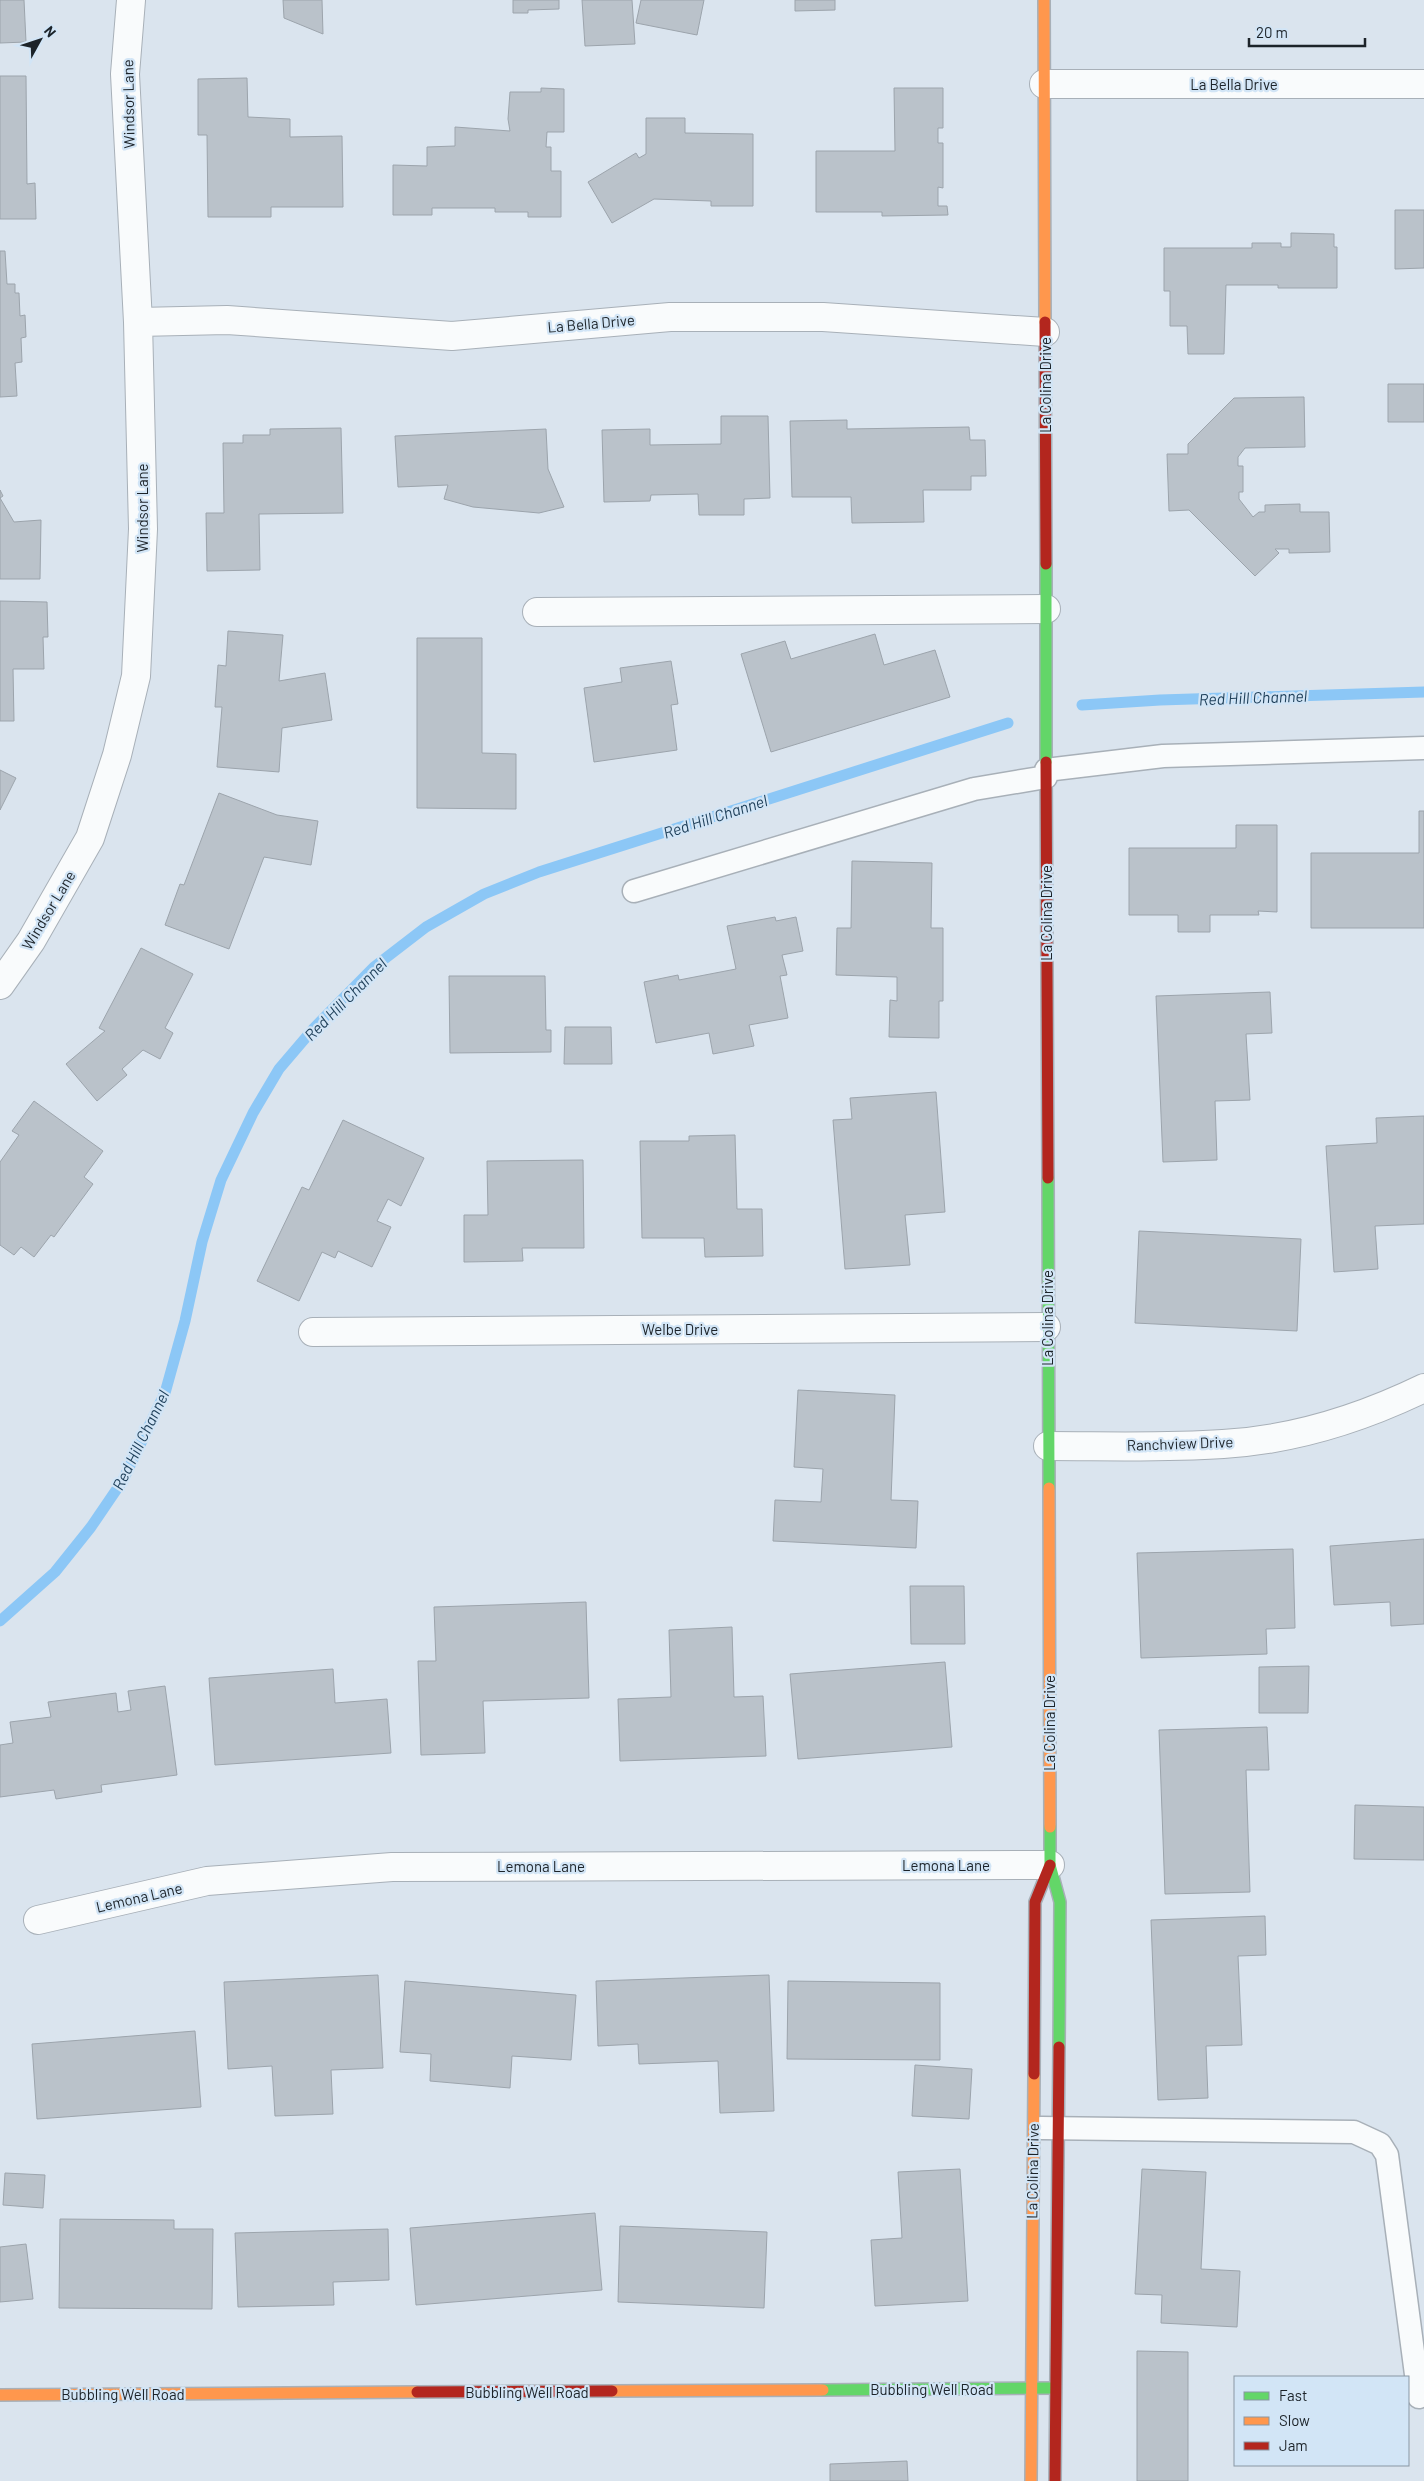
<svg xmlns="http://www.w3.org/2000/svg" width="1424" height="2481" viewBox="0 0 1424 2481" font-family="Barlow,sans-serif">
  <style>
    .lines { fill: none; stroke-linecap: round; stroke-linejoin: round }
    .stream { stroke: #8cc7f6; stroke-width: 11 }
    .building { fill: #bac2ca; stroke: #9ca4ac }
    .lane-casing { stroke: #a8b0b8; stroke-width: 25 }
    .street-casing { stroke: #a8b0b8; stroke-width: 30 }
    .fast-casing { stroke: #a8b0b8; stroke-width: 14 }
    .slow-casing { stroke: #a8b0b8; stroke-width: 14 }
    .jam-casing { stroke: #a8b0b8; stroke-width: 14 }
    .lane { stroke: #f9fbfc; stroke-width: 22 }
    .street { stroke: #f9fbfc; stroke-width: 28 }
    .fast { stroke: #63d668; stroke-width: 11 }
    .slow { stroke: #ff974d; stroke-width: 11 }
    .jam { stroke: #b3261e; stroke-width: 11 }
    .labels { text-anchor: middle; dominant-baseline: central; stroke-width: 4.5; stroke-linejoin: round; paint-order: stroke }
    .street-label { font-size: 15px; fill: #1c2329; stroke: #d2e5f6 }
    .water-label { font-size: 16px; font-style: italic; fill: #1d3e58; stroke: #d2e5f6 }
  </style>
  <rect width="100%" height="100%" fill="#dae4ee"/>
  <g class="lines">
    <!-- stream -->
    <path class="stream" d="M1082,705L1160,700L1424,692
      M0,1621L55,1572L91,1527L123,1480L165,1393L185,1321L202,1242L221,1180L253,1113L279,1069L314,1028L374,967L426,927L484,894L539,872L1008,723"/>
  </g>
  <!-- building -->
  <path class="building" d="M0,0H24L26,42L0,43Z
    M283,0H322L323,34L284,18Z
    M513,0H559V9L528,10V13H513Z
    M582,0H632L635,44L585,46Z
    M641,0H704L697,35L636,23Z
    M795,0H835V10L795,11Z
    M0,76H26L27,184L35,183L36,219H0Z
    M247,78L248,117L290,119V137L342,136L343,207H271V217H208L207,135H198V79Z
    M541,88L564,89V132H547L546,147H551V171H561V217H528V212H495V208H432V215H393V165L427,166V147L455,146V127L510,131L508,119L510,92H541Z
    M894,88H943V128H938V143H943V188L938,187V206H947L948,215L882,216V212H816V151H895Z
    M646,118H685V133L753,134V206H711V201L654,199L612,223L588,182L636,153L639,158L646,154Z
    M1395,210H1424V268L1395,269Z
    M1291,233L1334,234V247H1337V288H1278V285H1226L1224,354H1188L1187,326H1170V291H1164V248H1252V243H1281V247H1291Z
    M0,251H5L7,284H15V293H19L20,316L25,315L26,337L21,338L22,362L15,363L17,396L0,397Z
    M1388,384H1424V422H1388Z
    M1304,397L1305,447L1245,448L1238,457V466H1243V492H1239V499L1253,517L1259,512H1265V505L1300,504V512H1329L1330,552L1289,553V549H1275L1279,553L1255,576L1189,510L1169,511L1167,454H1188V444L1234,398Z
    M721,416H768L770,498L744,499V515H699L698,494L651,495L650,501L604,502L602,430L650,429V445L721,444Z
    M847,420V429L969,427L970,440H985L986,476H971V490H923L924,522L852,523L851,497H792L790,421Z
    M341,428L343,513L259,514L260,570L207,571L206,513H224L223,443H243V435H270V429Z
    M546,429L548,469L564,507L539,513L473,507L444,499L448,485L398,487L395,436Z
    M0,490L3,496L0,498L14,522L41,520L40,579H0Z
    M0,601L47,602L48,637H43L44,669H13L14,721H0Z
    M228,631L283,635L279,681L325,673L332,720L282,728L279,772L217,767L222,707H215L218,665L226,666Z
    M875,634L884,665L935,650L950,697L771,752L741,654L785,641L791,659Z
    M417,638H482V753L516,754V809L417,808Z
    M671,661L678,704L671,705L677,750L594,762L584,688L622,682L620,668Z
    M0,770L16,778L0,810Z
    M219,793L277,815L318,821L311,865L264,857L229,949L165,925L180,884L184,885Z
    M1419,811H1424V928H1311V853H1419Z
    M1236,825H1277V912L1258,911L1259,915H1210V932H1178V915H1129V848H1236Z
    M852,861L932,863L931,928H943V1001H939V1038L889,1037L890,1000L897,1001V977L836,975L837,928H851Z
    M775,917L776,921L796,917L803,951L782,955L787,975L780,976L788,1018L749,1025L754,1046L713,1054L709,1033L656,1043L644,982L678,975L679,980L736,969L727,926Z
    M141,948L193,974L165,1028L173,1033L160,1059L143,1050L122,1069L127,1075L97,1101L66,1064L105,1031L99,1028Z
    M449,976H545L546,1030H551V1052L450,1053Z
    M1270,992L1272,1033L1246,1034L1250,1100L1215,1101L1217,1160L1163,1162L1156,996Z
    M565,1027H611L612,1064H564Z
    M936,1092L945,1212L905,1215L910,1265L845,1269L833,1120L852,1119L850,1098Z
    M34,1101L103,1151L84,1177L93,1184L54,1237L51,1235L34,1257L21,1247L14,1255L0,1245V1162L19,1135L12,1131Z
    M1424,1116V1224L1375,1226L1378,1269L1334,1272L1326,1146L1377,1143L1376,1118Z
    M343,1120L424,1158L401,1206L388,1199L377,1221L391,1227L372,1267L338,1251L335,1258L322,1252L299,1301L257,1281L302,1187L309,1190Z
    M735,1135L737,1209H762L763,1256L705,1257L704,1238H642L640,1141H689V1136Z
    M583,1160L584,1248H522L523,1261L464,1262V1215H488L487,1161Z
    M1139,1231L1301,1239L1297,1331L1135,1323Z
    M798,1390L895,1395L891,1500L918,1501L916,1548L773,1541L775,1500L821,1502L823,1469L794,1467Z
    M1424,1539V1624L1391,1626L1390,1602L1334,1605L1330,1546Z
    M1293,1549L1295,1628L1266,1629L1267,1654L1141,1658L1137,1553Z
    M910,1586H964L965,1644H911Z
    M586,1602L589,1698L483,1701L485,1753L421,1755L418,1661H436L434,1607Z
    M732,1627L734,1697L763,1696L766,1756L620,1761L618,1699L671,1697L669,1630Z
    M945,1662L952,1747L798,1759L790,1674Z
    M1309,1666L1308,1713H1259V1667Z
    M333,1669L335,1703L387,1699L391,1753L215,1765L209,1678Z
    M165,1686L177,1775L101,1785L102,1792L56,1799L54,1790L0,1797V1745L13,1743L10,1722L51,1717L48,1702L116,1693L118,1712L131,1710L128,1691Z
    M1267,1727L1269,1770H1246L1250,1892L1165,1894L1159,1730Z
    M1355,1805L1424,1807V1860L1354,1859Z
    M1265,1916L1266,1955L1238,1956L1242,2045L1206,2046L1208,2098L1158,2100L1151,1920Z
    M378,1975L383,2068L331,2070L333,2114L275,2116L272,2066L228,2069L224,1982Z
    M769,1975L774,2111L720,2113L718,2061L639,2064L638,2044L598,2046L596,1981Z
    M405,1981L576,1995L571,2060L512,2056L510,2088L430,2081L431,2054L400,2052Z
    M788,1981L940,1983V2060L787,2059Z
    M195,2031L201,2107L37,2119L32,2044Z
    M915,2065L972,2069L969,2119L912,2116Z
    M960,2169L968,2301L875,2306L871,2240L902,2238L898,2172Z
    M1142,2169L1206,2172L1201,2269L1240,2271L1237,2327L1161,2323L1162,2295L1135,2294Z
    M5,2173L45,2175L43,2208L3,2205Z
    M595,2213L602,2290L416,2305L410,2228Z
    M60,2219L174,2220V2229H213L212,2309L59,2308Z
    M620,2226L767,2232L764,2308L618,2302Z
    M388,2229L389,2280L333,2282L334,2305L238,2307L235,2233Z
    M26,2244L33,2299L0,2302V2247Z
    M1137,2351L1188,2352V2481H1137Z
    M907,2461L908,2481H830V2464Z"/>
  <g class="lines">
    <!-- lane casing -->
    <g class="lane-casing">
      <path id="lane" d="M1046,770L1163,756L1424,748
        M634,891L974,789L1046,777
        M1041,2128L1354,2132L1380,2144L1387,2155L1419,2397"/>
    </g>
    <!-- street casing -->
    <g class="street-casing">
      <path id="street" d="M1044,84H1424
        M138,322L227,320L452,336L670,317H823L1045,332
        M537,612L1046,609
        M0,985L31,941L90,838L117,755L136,676L143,529L138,322L125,74L131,0
        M313,1332L1046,1327
        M1048,1446C1106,1446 1165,1448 1223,1444C1292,1440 1362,1418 1424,1388
        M38,1920L207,1881L392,1867L1050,1865"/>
    </g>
    <!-- fast casing -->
    <g class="fast-casing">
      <path id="fast" d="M1046,564V762
        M1048,1178L1049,1488
        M1050,1827V1865L1060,1902L1059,2047
        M823,2390L1055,2388"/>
    </g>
    <!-- slow casing -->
    <g class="slow-casing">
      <path id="slow" d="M1044,0L1045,322
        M1049,1488L1050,1827
        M612,2391L823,2390
        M0,2395L417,2392
        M1031,2481L1034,2074"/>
    </g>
    <!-- jam casing -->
    <g class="jam-casing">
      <path id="jam" d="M1045,322L1046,564
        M1046,762L1048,1178
        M1034,2074L1035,1902L1050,1865
        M417,2392L612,2391
        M1055,2481L1059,2047"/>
    </g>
    <!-- lane -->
    <use href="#lane" class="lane"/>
    <!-- street -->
    <use href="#street" class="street"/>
    <!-- fast -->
    <use href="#fast" class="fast"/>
    <!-- slow -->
    <use href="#slow" class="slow"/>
    <!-- jam -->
    <use href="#jam" class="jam"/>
  </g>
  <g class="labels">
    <!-- street labels -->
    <g class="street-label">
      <text x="1234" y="84">La Bella Drive</text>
      <text transform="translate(128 104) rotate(-91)">Windsor Lane</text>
      <text transform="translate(591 323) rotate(-5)">La Bella Drive</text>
      <text transform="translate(1045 385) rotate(-90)">La Colina Drive</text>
      <text transform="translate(142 508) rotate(-90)">Windsor Lane</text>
      <text transform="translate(48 910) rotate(-59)">Windsor Lane</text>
      <text transform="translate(1046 913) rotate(-90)">La Colina Drive</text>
      <text transform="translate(1047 1318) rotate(-90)">La Colina Drive</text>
      <text x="680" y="1329">Welbe Drive</text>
      <text transform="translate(1180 1443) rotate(-2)">Ranchview Drive</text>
      <text transform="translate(1049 1723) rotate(-90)">La Colina Drive</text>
      <text x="946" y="1865">Lemona Lane</text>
      <text x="541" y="1866">Lemona Lane</text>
      <text transform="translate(139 1897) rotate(-13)">Lemona Lane</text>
      <text transform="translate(1032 2171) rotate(-89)">La Colina Drive</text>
      <text x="932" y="2389">Bubbling Well Road</text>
      <text x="527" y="2392">Bubbling Well Road</text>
      <text x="123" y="2394">Bubbling Well Road</text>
    </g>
    <!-- water labels -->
    <g class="water-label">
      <text transform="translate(1253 697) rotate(-2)">Red Hill Channel</text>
      <text transform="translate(715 816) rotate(-18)">Red Hill Channel</text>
      <text transform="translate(345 999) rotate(-45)">Red Hill Channel</text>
      <text transform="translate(140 1440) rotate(-64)">Red Hill Channel</text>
    </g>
  </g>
  <!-- legend -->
  <rect x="1234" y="2376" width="175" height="90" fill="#d2e5f6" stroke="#8997a4"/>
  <rect x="1244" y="2392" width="25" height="8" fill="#63d668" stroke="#8997a4"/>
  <text x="1279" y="2401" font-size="15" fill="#1c2329">Fast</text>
  <rect x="1244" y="2417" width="25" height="8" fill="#ff974d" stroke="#8997a4"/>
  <text x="1279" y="2426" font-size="15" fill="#1c2329">Slow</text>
  <rect x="1244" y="2442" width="25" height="8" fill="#b3261e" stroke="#8997a4"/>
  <text x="1279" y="2451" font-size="15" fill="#1c2329">Jam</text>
  <!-- north arrow -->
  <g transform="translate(40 40) rotate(50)" stroke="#d2e5f6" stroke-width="4" paint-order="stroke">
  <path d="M0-4L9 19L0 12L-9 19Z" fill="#1c2329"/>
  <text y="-8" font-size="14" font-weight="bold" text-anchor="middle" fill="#1c2329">N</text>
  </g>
  <!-- scale -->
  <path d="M1249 38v8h116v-8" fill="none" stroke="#1c2329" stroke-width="2.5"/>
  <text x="1256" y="38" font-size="15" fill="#1c2329" stroke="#d2e5f6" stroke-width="4" paint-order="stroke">20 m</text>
</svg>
